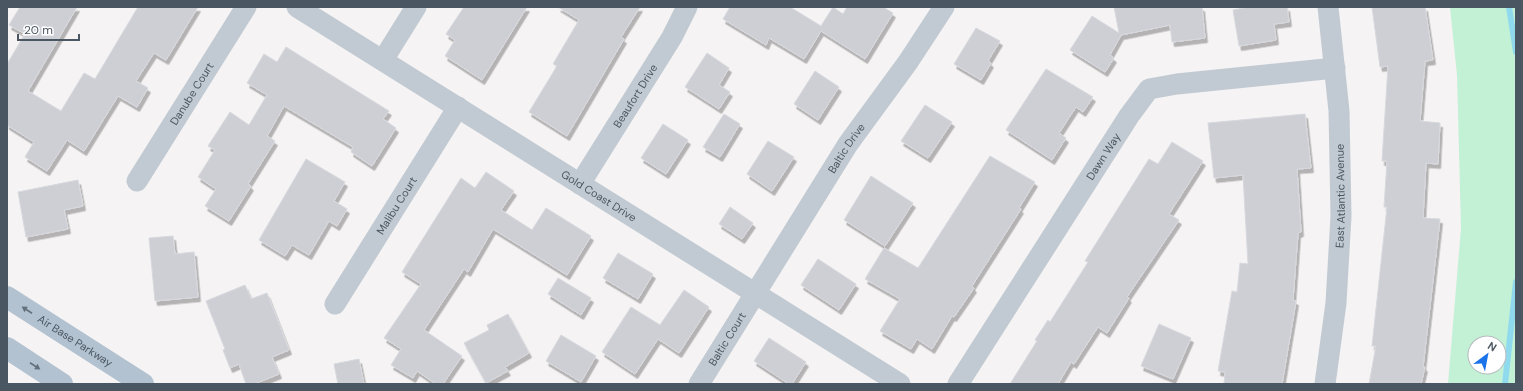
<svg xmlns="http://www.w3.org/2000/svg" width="1523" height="391" viewBox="0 0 1523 391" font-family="'DM Sans',sans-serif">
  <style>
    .green { fill: #c3f1d5; fill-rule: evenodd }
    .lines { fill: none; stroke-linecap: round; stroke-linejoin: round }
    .stream { stroke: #90daee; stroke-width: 6 }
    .building { fill: #cdcfd5; stroke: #d7d9de; filter: url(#shadow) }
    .minor { stroke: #c1cad2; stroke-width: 21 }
    .major { stroke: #b3c2d1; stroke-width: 22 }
    .oneway { fill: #64717d }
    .labels { text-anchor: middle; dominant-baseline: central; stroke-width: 3.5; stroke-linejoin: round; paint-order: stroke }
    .street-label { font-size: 11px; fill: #4a5661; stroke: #fff }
  </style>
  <defs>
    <filter id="shadow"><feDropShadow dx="2.5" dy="4.5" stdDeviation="0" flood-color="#0004"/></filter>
  </defs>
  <rect width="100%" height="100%" fill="#f5f3f3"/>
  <!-- green -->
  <path class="green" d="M1450,7H1516V384H1448L1461,228L1457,75ZM1475,343H1499V367H1475Z"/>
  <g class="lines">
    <!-- stream -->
    <path class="stream" d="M1509,7L1516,52
      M1505,384L1516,282"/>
  </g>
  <!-- building -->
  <path class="building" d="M20,7H77L28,91L61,111L84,73L95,79L138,7H198L166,60L154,53L136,81L148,88L137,107L118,96L84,151L67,140L47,171L25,157L34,142L7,125V64L25,34L9,25Z
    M464,7H527L482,80L445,56L455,40L446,34Z
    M558,7H640L621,37L624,39L567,136L529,112L557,66L553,64L579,20Z
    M730,7H790L821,26L833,7L843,14L847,7H883L893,13L865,59L821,31L804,59L769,38L766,45L723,19Z
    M1114,7H1202L1205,38L1172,42L1170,25L1121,35L1110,55L1114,58L1105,72L1070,50L1092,16L1119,33Z
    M1249,7H1287L1289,22L1274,24L1276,40L1239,46L1233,10Z
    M1372,7H1425L1433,60L1425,61L1420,121L1440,123L1438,164L1426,163L1423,218L1440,219L1423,367H1425L1421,384H1369L1376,346H1372L1387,207H1384L1387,161H1382L1388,66L1380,67Z
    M976,28L1000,41L988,61L991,63L981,80L954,64Z
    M286,47L389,111L383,119L396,128L372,166L351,152L353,147L284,106L267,136L275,141L248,184L251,186L229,221L205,206L216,189L198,177L215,150L208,146L230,112L249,125L267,95L247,83L264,54L277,62Z
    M707,53L729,68L719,85L730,92L719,109L685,87Z
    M1046,69L1093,97L1083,112L1076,107L1059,133L1066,138L1052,160L1006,130Z
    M815,71L839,87L818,120L794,104Z
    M925,105L952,122L928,158L901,141Z
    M724,114L740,124L720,157L703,147Z
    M1305,114L1311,168L1297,169L1301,232L1298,233L1293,300L1296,301L1282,384H1224L1225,372L1218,371L1232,291L1237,292L1240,263L1248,264L1243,175L1214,178L1208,123Z
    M663,124L688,140L666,174L641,158Z
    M768,141L794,157L772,191L747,174Z
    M1172,142L1203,161L1169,214L1179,220L1127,297L1129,298L1107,333L1098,327L1074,364L1071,362L1058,384H1010L1037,341L1035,340L1048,320L1050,322L1088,262L1085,261L1149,159L1158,164Z
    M990,156L1035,182L1019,208L1021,209L972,286L974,288L954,317L952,316L932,349L917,339L911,349L880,331L900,299L865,279L884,248L918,268Z
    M306,159L345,182L334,201L347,209L337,226L329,221L309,255L292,245L285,256L259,240Z
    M486,172L514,191L501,210L532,230L546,208L591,236L567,275L493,229L468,272L464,269L424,330L462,356L443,384H436L417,371L413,378L391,365L401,349L384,338L421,284L402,272L461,178L475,188Z
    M871,176L913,203L885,246L844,220Z
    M78,180L83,206L64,210L68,229L26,237L18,192Z
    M730,207L753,223L742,239L719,224Z
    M173,236L175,254L194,252L198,297L155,301L149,238Z
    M618,253L653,274L638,299L603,278Z
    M818,259L856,284L839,310L801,285Z
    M558,278L591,298L581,315L548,294Z
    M245,285L251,299L267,293L289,350L272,357L279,374L254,384H246L239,364L230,368L223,350L225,349L206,301Z
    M684,290L709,307L679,353L658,339L635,374L602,352L631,307L660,325Z
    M508,314L529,353L505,367L508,371L486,383L464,343L489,330L487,325Z
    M1159,324L1191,338L1173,379L1141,366Z
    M561,335L596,356L581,382L546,361Z
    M769,338L806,362L792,384H789L754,361Z
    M359,359L364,384H338L334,364Z"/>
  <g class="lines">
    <!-- minor -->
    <g class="minor">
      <path id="s1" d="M297,7L900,384"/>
      <path d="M383,60L416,7"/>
      <path id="s2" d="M137,181L246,7"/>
      <path id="s3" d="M580,184L672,37L687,7"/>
      <path id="s4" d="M335,304L458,107"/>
      <path id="s5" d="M699,384L848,144L908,62L944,7"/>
      <path id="s6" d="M958,384L1129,116L1149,89L1177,84L1335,68"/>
      <path id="s7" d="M1325,384L1336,303L1341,216L1339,111L1328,7"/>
    </g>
    <!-- major -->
    <g class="major">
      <path id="s8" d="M7,297L143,384"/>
      <path d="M7,348L62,384"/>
    </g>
  </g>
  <!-- one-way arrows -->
  <defs><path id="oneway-solid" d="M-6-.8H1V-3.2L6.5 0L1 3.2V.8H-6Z"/></defs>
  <g class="oneway">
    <use href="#oneway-solid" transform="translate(27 310) rotate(-147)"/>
    <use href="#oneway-solid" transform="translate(35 366) rotate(33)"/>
  </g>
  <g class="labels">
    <!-- street labels -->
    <g class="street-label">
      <text stroke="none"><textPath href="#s2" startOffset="103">Danube Court</textPath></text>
      <text stroke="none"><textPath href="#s3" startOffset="104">Beaufort Drive</textPath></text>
      <text stroke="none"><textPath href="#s5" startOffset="278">Baltic Drive</textPath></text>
      <text stroke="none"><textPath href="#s6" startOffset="270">Dawn Way</textPath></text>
      <text stroke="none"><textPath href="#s1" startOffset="356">Gold Coast Drive</textPath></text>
      <text stroke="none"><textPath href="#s7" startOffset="189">East Atlantic Avenue</textPath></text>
      <text stroke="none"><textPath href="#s4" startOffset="116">Malibu Court</textPath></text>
      <text stroke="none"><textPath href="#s5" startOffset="53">Baltic Court</textPath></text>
      <text stroke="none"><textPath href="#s8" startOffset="81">Air Base Parkway</textPath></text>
    </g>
  </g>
  <!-- border -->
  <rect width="1523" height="391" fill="none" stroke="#4a5661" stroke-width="16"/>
  <!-- north arrow -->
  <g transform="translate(1487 355) rotate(32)"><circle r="19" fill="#ffffff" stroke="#b7bbc0"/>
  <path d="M0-3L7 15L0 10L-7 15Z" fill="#1a73e8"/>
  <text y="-6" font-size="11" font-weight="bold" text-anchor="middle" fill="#4a5661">N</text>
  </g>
  <!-- scale -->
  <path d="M18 34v6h61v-6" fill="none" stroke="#4a5661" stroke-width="2"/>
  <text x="24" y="34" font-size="12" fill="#4a5661" stroke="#ffffff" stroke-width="3" paint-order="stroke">20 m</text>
</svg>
